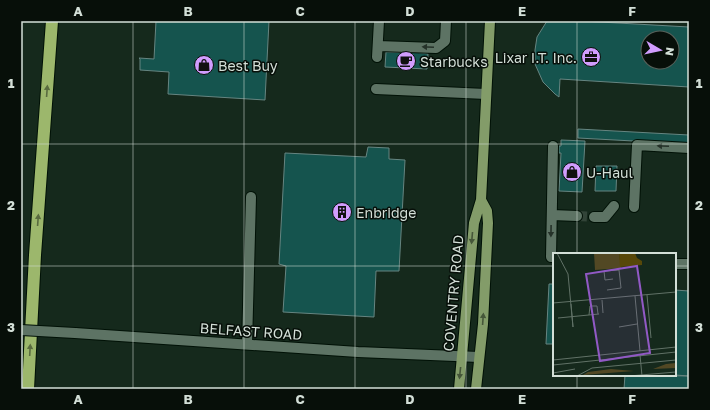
<svg xmlns="http://www.w3.org/2000/svg" width="710" height="410" viewBox="0 0 710 410" font-family="'Golos Text',sans-serif">
  <style>
    .building { fill: #15544e; stroke: #668581; fill-rule: evenodd }
    .lines { fill: none; stroke-linecap: round; stroke-linejoin: round }
    .minor-tunnel { stroke: #324438; stroke-width: 10; stroke-dasharray: 10 5; stroke-linecap: butt }
    .minor-casing { stroke: #011106; stroke-width: 12 }
    .major-casing { stroke: #011106; stroke-width: 12 }
    .highway-casing { stroke: #011106; stroke-width: 14 }
    .minor { stroke: #5d7364; stroke-width: 10 }
    .major { stroke: #839c69; stroke-width: 10 }
    .highway { stroke: #9cb76c; stroke-width: 12 }
    .minor-bridge-casing { stroke: #011106; stroke-width: 12; stroke-linecap: butt }
    .minor-bridge { stroke: #5d7364; stroke-width: 10 }
    .oneway { fill: #253229 }
    .oneway2 { fill: #596b3f }
    .oneway3 { fill: #455639 }
    .grid { fill: none; stroke: #d3dfd7; stroke-width: 1; stroke-opacity: 0.55 }
    .labels { text-anchor: middle; dominant-baseline: central; stroke-width: 3; stroke-linejoin: round; paint-order: stroke }
    .poi-label { font-size: 14px; fill: #d3dfd7; stroke: #070f09; text-anchor: start }
    .street-label { font-size: 14px; fill: #d3dfd7; stroke: #070f09 }
    .inset-road { fill: none; stroke: #617267; stroke-width: 1 }
    .view { fill: #9159c5; fill-opacity: 0.15; stroke: #9159c5; stroke-width: 2 }
    .inset-edge { fill: none; stroke: #d3dfd7; stroke-width: 2 }
    .neatline { fill: none; stroke: #d3dfd7; stroke-width: 1.5 }
    .grid-label { font-size: 13px; text-anchor: middle; font-weight: bold; fill: #d3dfd7 }
  </style>
  <rect width="100%" height="100%" fill="#15291c"/>
  <!-- building -->
  <path class="building" d="M156,21H269L265,100L168,94L169,72L140,70V59L139,58L154,59Z
    M582,21L689,27V87L560,79L559,97L555,94L543,82L535,64V50L537,37L547,21ZM648,38H672V62H648Z
    M409,51L428,54L427,69L385,67L386,52L409,53Z
    M578,129L689,135V144L578,138Z
    M561,140L585,141L582,192L559,191L561,153H559V146H561Z
    M368,147L389,148V159L405,160L399,271H376L374,317L283,312L286,266L279,264L285,153L366,157Z
    M596,166H617L616,191H595Z
    M549,284H554V344H546Z
    M675,290L689,291V376L675,375Z
    M625,375L689,376V389H624Z"/>
  <g class="lines">
    <!-- minor-tunnel -->
    <path class="minor-tunnel" d="M577,216L594,217"/>
    <!-- minor casing -->
    <g class="minor-casing">
      <path id="minor" d="M378,46L436,48L445,41L446,21
        M377,57L379,21
        M376,89L486,94
        M553,146L551,257H554
        M634,207L637,145L689,148
        M552,215L577,216
        M594,217H605L614,206
        M675,264H689
        M75,333L358,352L479,357
        M247,344L251,197"/>
    </g>
    <!-- major casing -->
    <g class="major-casing">
      <path id="major" d="M459,389L474,223L481,200L490,21
        M476,389L483,324L488,223L487,211L481,200"/>
    </g>
    <!-- highway casing -->
    <g class="highway-casing">
      <path id="highway" d="M28,389L35,255L52,21"/>
    </g>
    <!-- minor -->
    <use href="#minor" class="minor"/>
    <!-- major -->
    <use href="#major" class="major"/>
    <!-- highway -->
    <use href="#highway" class="highway"/>
    <!-- minor-bridge casing -->
    <g class="minor-bridge-casing">
      <path id="minor-bridge" d="M21,330L75,333"/>
    </g>
    <!-- minor-bridge -->
    <use href="#minor-bridge" class="minor-bridge"/>
  </g>
  <!-- one-way arrows -->
  <defs><path id="oneway-solid" d="M-6-.8H1V-3.2L6.5 0L1 3.2V.8H-6Z"/></defs>
  <g class="oneway">
    <use href="#oneway-solid" transform="translate(428 47) rotate(-178)"/>
    <use href="#oneway-solid" transform="translate(663 146) rotate(-177)"/>
    <use href="#oneway-solid" transform="translate(551 231) rotate(91)"/>
  </g>
  <g class="oneway2">
    <use href="#oneway-solid" transform="translate(47 91) rotate(-86)"/>
    <use href="#oneway-solid" transform="translate(38 220) rotate(-86)"/>
    <use href="#oneway-solid" transform="translate(30 350) rotate(-87)"/>
  </g>
  <g class="oneway3">
    <use href="#oneway-solid" transform="translate(472 238) rotate(95)"/>
    <use href="#oneway-solid" transform="translate(483 319) rotate(-86)"/>
    <use href="#oneway-solid" transform="translate(460 373) rotate(96)"/>
  </g>
  <!-- grid -->
  <path class="grid" d="M133,21V389M244,21V389M355,21V389M466,21V389M577,21V254M21,144H689M21,266H554M675,266H689M577,375V389"/>
  <!-- icons -->
  <defs>
    <g id="office-disc" transform="scale(1)"><circle r="9.5" fill="#d19dfe" stroke="#070f09"/><path d="M-6-3h4V-5.5h4V-3h4V5H-6ZM-1-4.5V-3h2v-1.5ZM-6 0V1H6V0Z" fill="#111"/></g>
    <g id="cafe-disc" transform="scale(1)"><circle r="9.5" fill="#d19dfe" stroke="#070f09"/><path d="M-5.5-4.5H6V0H3Q3 3.5 0 3.5H-2.5Q-5.5 3.5-5.5 0ZM3-3.2v2h1.7v-2ZM-6 4.5H4V6H-6Z" fill="#111"/></g>
    <g id="shop-disc" transform="scale(1)"><circle r="9.5" fill="#d19dfe" stroke="#070f09"/><path d="M-5-2.5h2.3a2.7 3.5 0 0 1 5.4 0H5L5.5 6h-11ZM-1.5-2.5h3a1.5 2.3 0 0 0-3 0Z" fill="#111"/></g>
    <g id="building-disc" transform="scale(1)"><circle r="9.5" fill="#d19dfe" stroke="#070f09"/><path d="M-4-6H4V6H1V3H-1V6H-4ZM-2.5-4.3h1.7v1.8h-1.7ZM.8-4.3h1.7v1.8H.8ZM-2.5-1h1.7V.8h-1.7ZM.8-1h1.7V.8H.8Z" fill="#111"/></g>
  </defs>
  <g fill-rule="evenodd">
    <use href="#office-disc" x="591" y="57"/>
    <use href="#cafe-disc" x="406" y="61"/>
    <use href="#shop-disc" x="204" y="65"/>
    <use href="#shop-disc" x="572" y="172"/>
    <use href="#building-disc" x="342" y="212"/>
  </g>
  <g class="labels">
    <!-- poi labels -->
    <g class="poi-label">
      <text x="577" y="57" text-anchor="end">Lixar I.T. Inc.</text>
      <text x="420" y="61">Starbucks</text>
      <text x="218" y="65">Best Buy</text>
      <text x="586" y="172">U-Haul</text>
      <text x="356" y="212">Enbridge</text>
    </g>
    <!-- street labels -->
    <g class="street-label">
      <text transform="translate(453 293) rotate(-85)">COVENTRY ROAD</text>
      <text transform="translate(251 331) rotate(4)">BELFAST ROAD</text>
    </g>
  </g>
  <!-- overview -->
  <g transform="translate(553 253)">
    <rect width="123" height="123" fill="#15291c"/>
    <path d="M41,0H66L68,15L42,17ZM123,110V115L100,116L113,111ZM58,116L81,118L30,122L35,119Z" fill="#524824"/>
    <path d="M66,0H82L84,5L89,8V12L67,14Z" fill="#574809"/>
    <path class="inset-road" d="M4,0L15,21L20,74M54,37L68,35L66,17L51,18L52,27L60,26M94,42L98,85M82,43L87,98M49,47L50,60M0,50L123,39M18,51L20,74M36,62L37,53H44L45,61M5,65L46,61M66,74L84,71M87,102L89,123M0,107L123,94M0,112L123,99M0,120L22,116M24,123L39,115L123,107M76,123L123,119"/>
    <path class="view" d="M84,13L97,100L47,108L33,21Z"/>
    <rect width="123" height="123" class="inset-edge"/>
  </g>
  <!-- border -->
  <rect width="710" height="410" fill="none" stroke="#070f09" stroke-width="44"/>
  <!-- north arrow -->
  <g transform="translate(660 50) rotate(99)"><circle r="19" fill="#070f09" stroke="#59625b"/>
  <path d="M0-3L7 15L0 10L-7 15Z" fill="#d19dfe"/>
  <text y="-6" font-size="11" font-weight="bold" text-anchor="middle" fill="#d3dfd7">N</text>
  </g>
  <rect x="22" y="22" width="666" height="366" class="neatline"/>
  <g class="grid-label">
    <text x="78" y="16">A</text>
    <text x="188" y="16">B</text>
    <text x="300" y="16">C</text>
    <text x="410" y="16">D</text>
    <text x="522" y="16">E</text>
    <text x="632" y="16">F</text>
    <text x="11" y="88">1</text>
    <text x="699" y="88">1</text>
    <text x="11" y="210">2</text>
    <text x="699" y="210">2</text>
    <text x="11" y="332">3</text>
    <text x="699" y="332">3</text>
    <text x="78" y="404">A</text>
    <text x="188" y="404">B</text>
    <text x="300" y="404">C</text>
    <text x="410" y="404">D</text>
    <text x="522" y="404">E</text>
    <text x="632" y="404">F</text>
  </g>
</svg>
